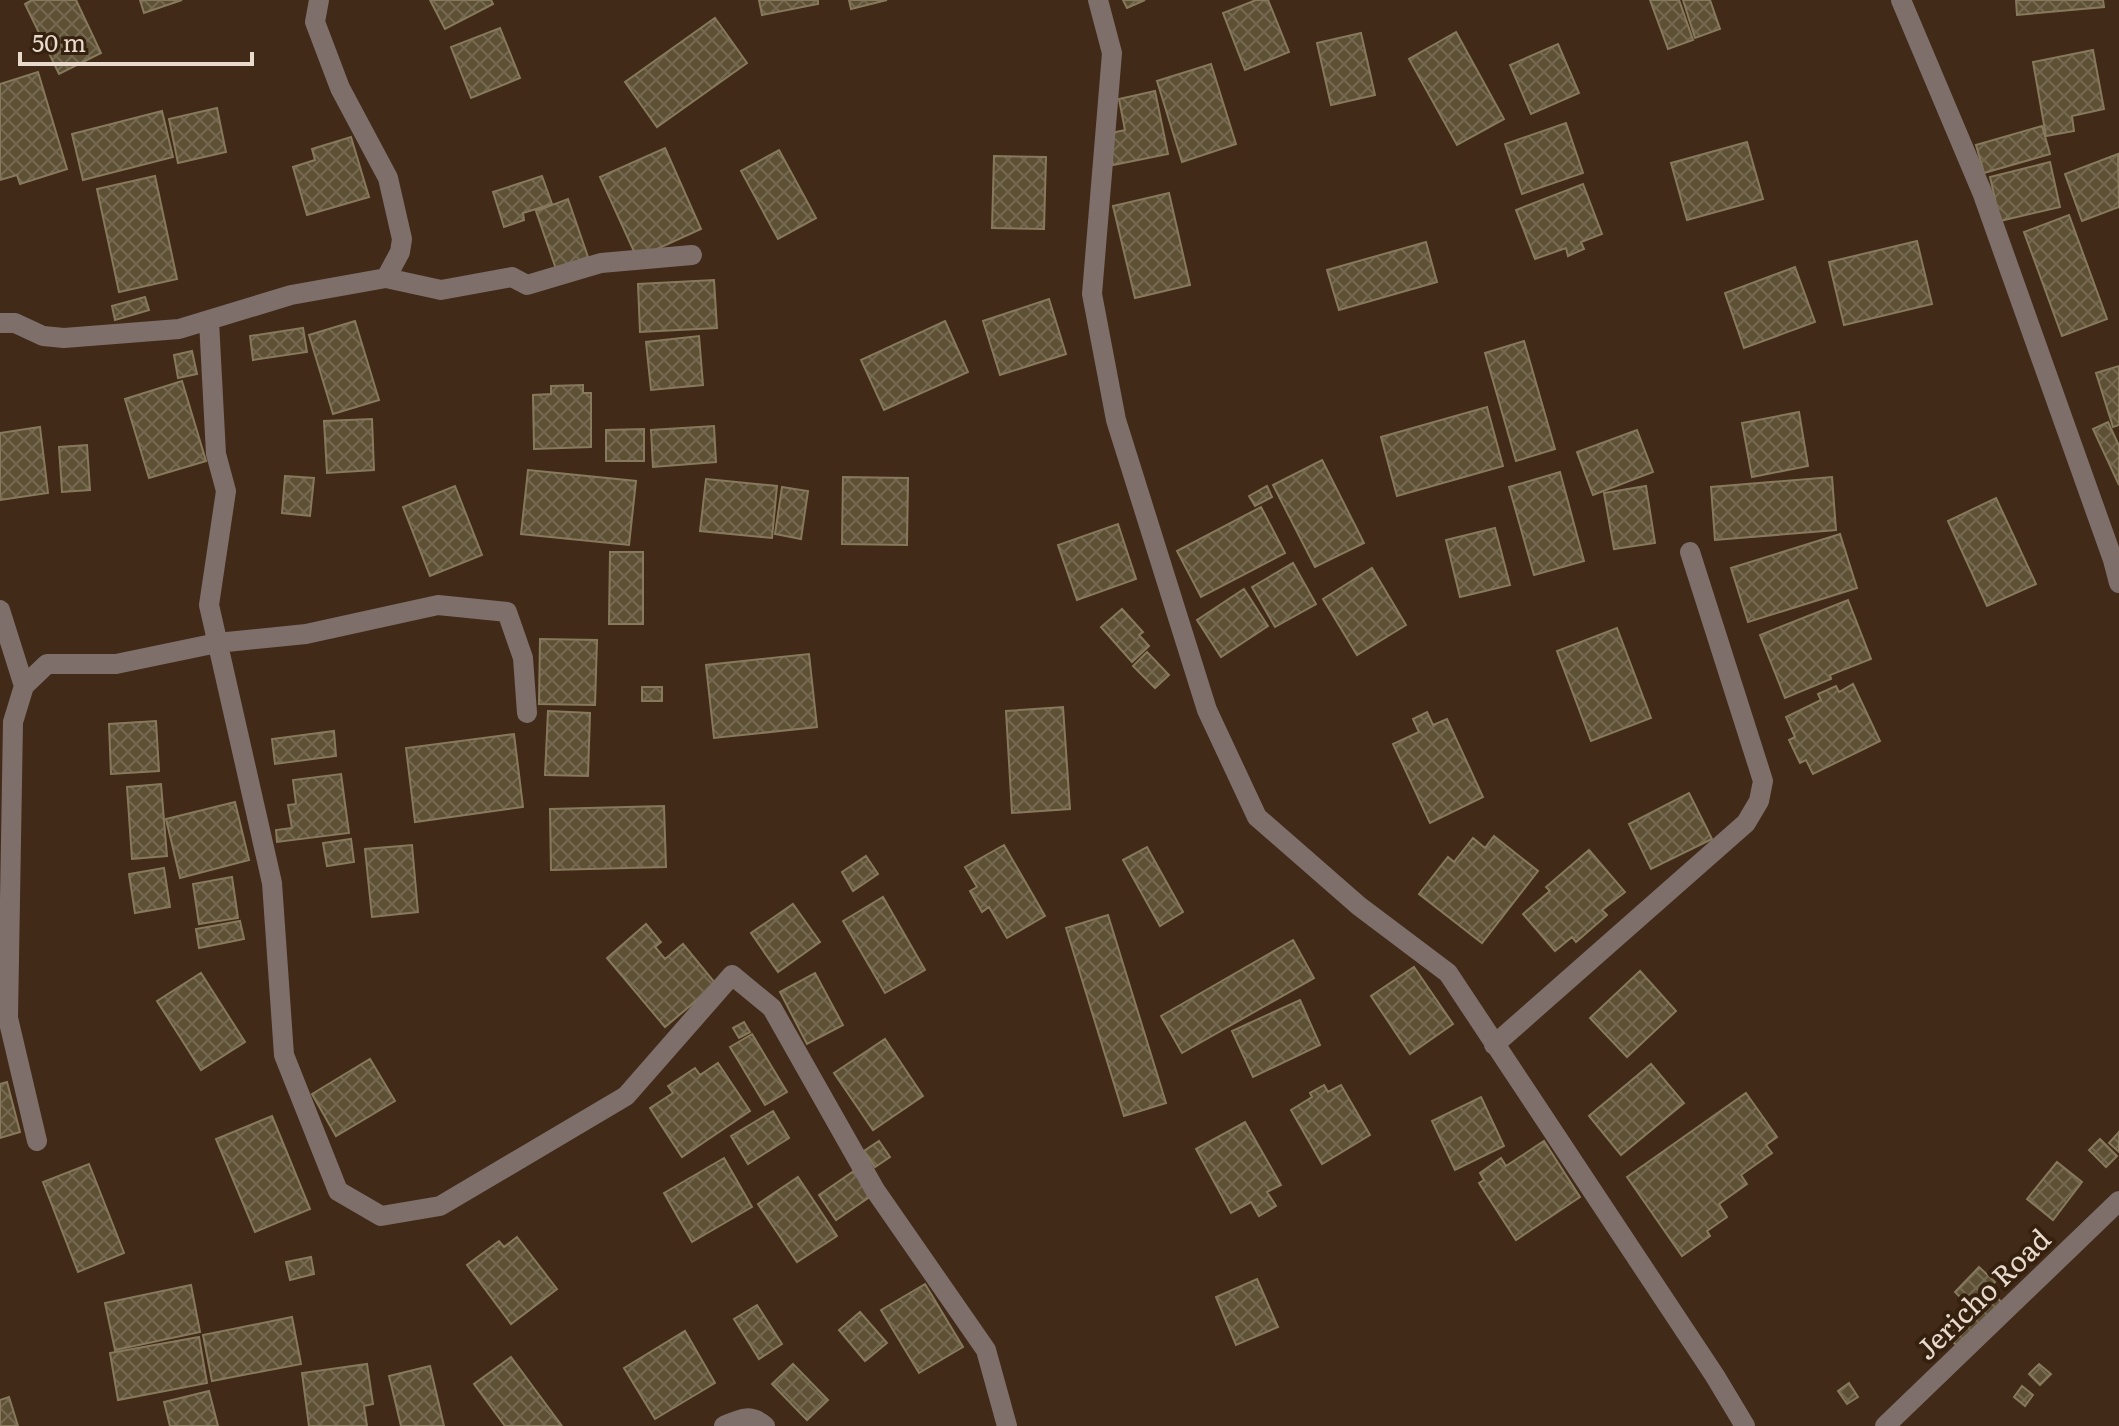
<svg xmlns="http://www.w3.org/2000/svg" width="2119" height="1426" viewBox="0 0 2119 1426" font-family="Literata,serif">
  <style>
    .building { fill: url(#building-cross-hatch); stroke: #87795c; stroke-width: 2 }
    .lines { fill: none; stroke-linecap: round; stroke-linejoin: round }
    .minor { stroke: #7e6f6b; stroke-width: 20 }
    .labels { text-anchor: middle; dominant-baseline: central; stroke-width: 8; stroke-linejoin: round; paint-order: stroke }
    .street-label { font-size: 28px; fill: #e9dace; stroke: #36200e }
  </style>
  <defs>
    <pattern id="building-cross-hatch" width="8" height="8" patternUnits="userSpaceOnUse" patternTransform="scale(2)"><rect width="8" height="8" fill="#5e5035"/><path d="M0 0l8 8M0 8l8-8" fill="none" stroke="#756951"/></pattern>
  </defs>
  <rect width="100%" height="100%" fill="#412a18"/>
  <!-- building -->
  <path class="building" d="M32,0H76L101,53L59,74L25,4Z
    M140,0H182L144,13Z
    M430,0H491L493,4L445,29Z
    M759,0H818V4L762,15Z
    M849,0H887L851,9Z
    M1123,0H1145L1127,8Z
    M1256,0H1268L1289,52L1245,70L1223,13Z
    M1650,0H1679L1693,40L1668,49Z
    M1683,0H1710L1720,29L1695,38Z
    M2016,0H2103L2104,7L2017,15Z
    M715,18L747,63L657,127L625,82Z
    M500,28L520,78L471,98L451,47Z
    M1456,32L1504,119L1457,145L1409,59Z
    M1361,33L1375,95L1331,105L1317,43Z
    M1558,44L1579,93L1531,114L1510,65Z
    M2093,50L2104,109L2072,116L2074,131L2046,136L2033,62Z
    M1211,64L1236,144L1182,162L1157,81Z
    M38,72L67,169L20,184L17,175L0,180V84Z
    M1155,91L1168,154L1113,165L1107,134L1125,130L1119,99Z
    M217,108L226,152L178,163L169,119Z
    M162,111L173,157L83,180L72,134Z
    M1566,123L1583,173L1522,194L1505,144Z
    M2042,126L2050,154L1984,173L1976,145Z
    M351,137L369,197L307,215L293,167L315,160L312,149Z
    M1747,142L1763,199L1687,220L1671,163Z
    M665,148L701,229L637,258L600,177Z
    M779,150L816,218L778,239L741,171Z
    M2118,154L2119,207L2082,221L2065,174Z
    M994,156L1046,157L1044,229L992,228Z
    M2050,162L2060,207L2000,221L1990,177Z
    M155,176L177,279L119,292L97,189Z
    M542,176L552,204L523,213L524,220L504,227L493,192Z
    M1583,184L1602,234L1581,242L1584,249L1568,256L1566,248L1535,259L1516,210Z
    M1169,193L1190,285L1135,298L1113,206Z
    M568,199L588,257L556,269L536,211Z
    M2069,215L2107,319L2062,336L2024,232Z
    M1917,241L1932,304L1844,325L1829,262Z
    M1426,242L1437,282L1339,310L1327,270Z
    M1795,267L1815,322L1744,348L1725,293Z
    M714,280L717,328L640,332L638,284Z
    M145,297L149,310L115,320L112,306Z
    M1049,299L1066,354L1000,375L983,321Z
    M355,321L379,400L333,414L309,335Z
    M945,321L968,372L884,410L861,360Z
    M303,328L307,352L253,360L250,336Z
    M699,336L703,385L651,390L646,342Z
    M1524,341L1555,449L1516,461L1485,353Z
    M192,351L197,374L178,378L174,355Z
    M2119,366V425L2113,427L2096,373Z
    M182,381L206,461L149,478L125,399Z
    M583,385V393H591V447L534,449L533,395L551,394V386Z
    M1487,407L1503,466L1397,496L1381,437Z
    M1799,412L1808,466L1752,477L1742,423Z
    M372,419L374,470L327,473L324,421Z
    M2108,422L2119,446V485L2093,429Z
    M714,426L716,462L653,467L651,430Z
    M40,427L48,493L0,500V433Z
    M644,429V461H606V430Z
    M1637,430L1653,472L1593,495L1577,452Z
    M87,445L90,490L62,492L59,447Z
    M1322,460L1364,543L1315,567L1273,485Z
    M528,470L636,481L629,545L521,534Z
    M1560,472L1584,561L1534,575L1509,487Z
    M285,476L314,478L310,516L282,513Z
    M843,477L908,478L907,545L842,544Z
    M1832,477L1836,530L1715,540L1711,487Z
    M706,479L777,486L772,538L700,531Z
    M455,486L482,555L430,576L403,507Z
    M1267,486L1272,497L1255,506L1249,496Z
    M1646,486L1655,543L1614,549L1604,493Z
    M782,487L808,491L801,539L775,534Z
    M1996,498L2036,584L1987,606L1948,521Z
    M1261,507L1285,553L1201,597L1177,551Z
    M1118,524L1136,579L1077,600L1058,545Z
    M1495,528L1510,585L1460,597L1446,540Z
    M1840,534L1857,588L1748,622L1731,568Z
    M610,552H643V624H609Z
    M1293,563L1316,604L1275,627L1252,587Z
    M1372,568L1406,625L1357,655L1323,599Z
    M1244,589L1268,626L1221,657L1197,620Z
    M1848,600L1871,659L1830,675L1831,679L1785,698L1760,635Z
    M1122,609L1143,632L1139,635L1149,646L1132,662L1101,627Z
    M1617,628L1651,718L1591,741L1557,651Z
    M540,639L597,640L595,705L539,704Z
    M1147,652L1169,675L1155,688L1133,666Z
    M809,654L817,727L714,738L706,665Z
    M1853,684L1880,741L1813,774L1806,760L1800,763L1789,740L1795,737L1786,717L1821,700L1818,694L1836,686L1839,692Z
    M642,687H662V701H642Z
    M1063,707L1070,809L1012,813L1006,711Z
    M548,711L590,713L588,776L545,775Z
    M1427,712L1433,725L1447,719L1483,797L1430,823L1393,744L1419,732L1413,719Z
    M156,721L159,771L111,774L109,724Z
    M334,731L336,756L275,764L272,739Z
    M514,734L523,807L415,822L406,748Z
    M341,774L349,833L277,842L276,830L292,828L288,805L296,804L293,780Z
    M161,784L167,856L132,859L127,787Z
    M1689,793L1712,839L1651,869L1629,824Z
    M235,802L249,860L180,878L166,819Z
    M664,806L666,867L551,870L550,809Z
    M1494,836L1538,871L1482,943L1419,894L1448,857L1454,862L1473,838L1485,848Z
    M351,839L354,862L327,866L323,843Z
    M412,845L418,912L372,917L365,849Z
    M1004,845L1045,916L1007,938L989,907L982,912L970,891L977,887L965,867Z
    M1147,847L1183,912L1160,926L1123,860Z
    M1589,850L1625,892L1602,910L1607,915L1576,942L1572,937L1555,951L1523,914L1550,891L1546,887Z
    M866,856L878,874L853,891L842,872Z
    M164,868L170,907L135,913L129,874Z
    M232,877L238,918L199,924L193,884Z
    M883,897L925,970L885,993L843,921Z
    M793,904L820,942L778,972L751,933Z
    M1108,915L1166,1103L1124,1116L1066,928Z
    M240,921L244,939L199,948L196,929Z
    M646,924L661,942L655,947L665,959L683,944L716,984L665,1027L607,958Z
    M1293,940L1314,978L1182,1053L1161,1016Z
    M1414,967L1453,1024L1410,1054L1371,996Z
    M1640,971L1676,1011L1627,1057L1590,1018Z
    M201,973L245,1042L201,1070L157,1001Z
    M815,973L843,1025L807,1044L780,992Z
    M1300,1000L1320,1045L1253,1077L1232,1031Z
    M744,1022L750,1032L739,1038L733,1028Z
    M752,1034L787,1092L765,1105L730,1047Z
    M885,1039L923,1096L873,1130L834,1073Z
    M370,1059L395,1101L336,1136L312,1094Z
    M718,1063L750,1111L682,1157L650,1108L673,1093L668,1086L695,1068L700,1075Z
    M1651,1064L1684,1103L1621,1155L1589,1116Z
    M7,1082L20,1132L0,1138V1084Z
    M1324,1085L1328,1092L1341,1085L1370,1135L1322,1164L1291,1110L1312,1097L1310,1093Z
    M1746,1093L1777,1137L1766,1145L1772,1153L1741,1175L1747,1184L1719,1204L1727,1217L1707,1231L1710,1236L1682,1256L1627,1177Z
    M1481,1097L1504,1146L1455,1170L1432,1121Z
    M773,1111L789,1138L748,1164L731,1136Z
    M272,1116L310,1209L255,1232L216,1139Z
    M1245,1122L1281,1185L1267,1192L1276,1206L1259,1216L1251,1202L1231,1213L1196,1149Z
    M2119,1132V1152L2109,1143Z
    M2100,1139L2117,1156L2106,1167L2089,1150Z
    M879,1141L890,1157L875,1167L864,1151Z
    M1544,1141L1580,1197L1516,1240L1479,1183L1484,1180L1480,1173L1501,1158L1506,1166Z
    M724,1158L752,1207L692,1242L664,1193Z
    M2057,1162L2082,1182L2053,1220L2027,1199Z
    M89,1164L124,1253L78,1272L43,1182Z
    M854,1171L871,1196L836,1220L819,1195Z
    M798,1177L837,1236L797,1262L758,1204Z
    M517,1237L557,1289L511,1324L467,1265L499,1241L504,1247Z
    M311,1257L314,1274L290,1280L286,1262Z
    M1979,1267L1995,1282L1971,1308L1955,1292Z
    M1257,1279L1278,1327L1236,1345L1216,1297Z
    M925,1284L963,1347L919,1373L881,1310Z
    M191,1285L200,1332L115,1350L105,1303Z
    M1994,1294L2002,1303L1956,1345L1948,1336Z
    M757,1305L782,1344L759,1359L734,1319Z
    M860,1312L887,1343L865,1361L839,1330Z
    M292,1317L301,1364L212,1381L203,1335Z
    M685,1331L715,1383L655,1419L624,1368Z
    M199,1337L207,1383L118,1400L110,1353Z
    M511,1357L562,1426H505L474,1384Z
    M367,1364L373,1404L364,1406L367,1426H309L302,1373Z
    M793,1364L828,1400L807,1420L772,1384Z
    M2039,1364L2051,1374L2040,1385L2029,1374Z
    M430,1366L444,1426H401L389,1376Z
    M1849,1383L1858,1397L1847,1404L1838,1391Z
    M2022,1386L2033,1395L2025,1406L2014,1397Z
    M209,1391L218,1426H170L164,1402Z
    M9,1397L18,1426H0V1400Z"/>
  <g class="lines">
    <!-- minor -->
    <path class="minor" d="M1098,0L1112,53L1092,294L1116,420L1207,710L1257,817L1359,906L1448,973L1715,1376L1745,1426
      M1901,0L1982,192L2113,560L2119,583
      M386,278L441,290L512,277L527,285L601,263L692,255
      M209,321L216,454L226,491L209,605L272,883L284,1055L338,1191L381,1216L440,1206L626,1096L732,975L772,1008L875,1190L986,1350L1007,1426
      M0,323H15L43,336L64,338L179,329L291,295L386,278L400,252L402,239L388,178L340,88L315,22L319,0
      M0,610L24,686
      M1494,1045L1746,823L1759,801L1763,781L1690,552
      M37,1141L8,1018L13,722L24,686L47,664H116L217,643L306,634L438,605L507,612L523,658L527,713
      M724,1426C740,1419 750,1413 765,1426
      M1885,1426L2119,1201"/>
  </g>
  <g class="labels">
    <!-- street labels -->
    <g class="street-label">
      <text transform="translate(1982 1293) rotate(-44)">Jericho Road</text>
    </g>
  </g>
  <!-- scale -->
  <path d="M20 52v12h232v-12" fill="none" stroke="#e9dace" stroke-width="4"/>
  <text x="32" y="52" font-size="24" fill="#e9dace" stroke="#36200e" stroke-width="6" paint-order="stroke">50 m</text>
</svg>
